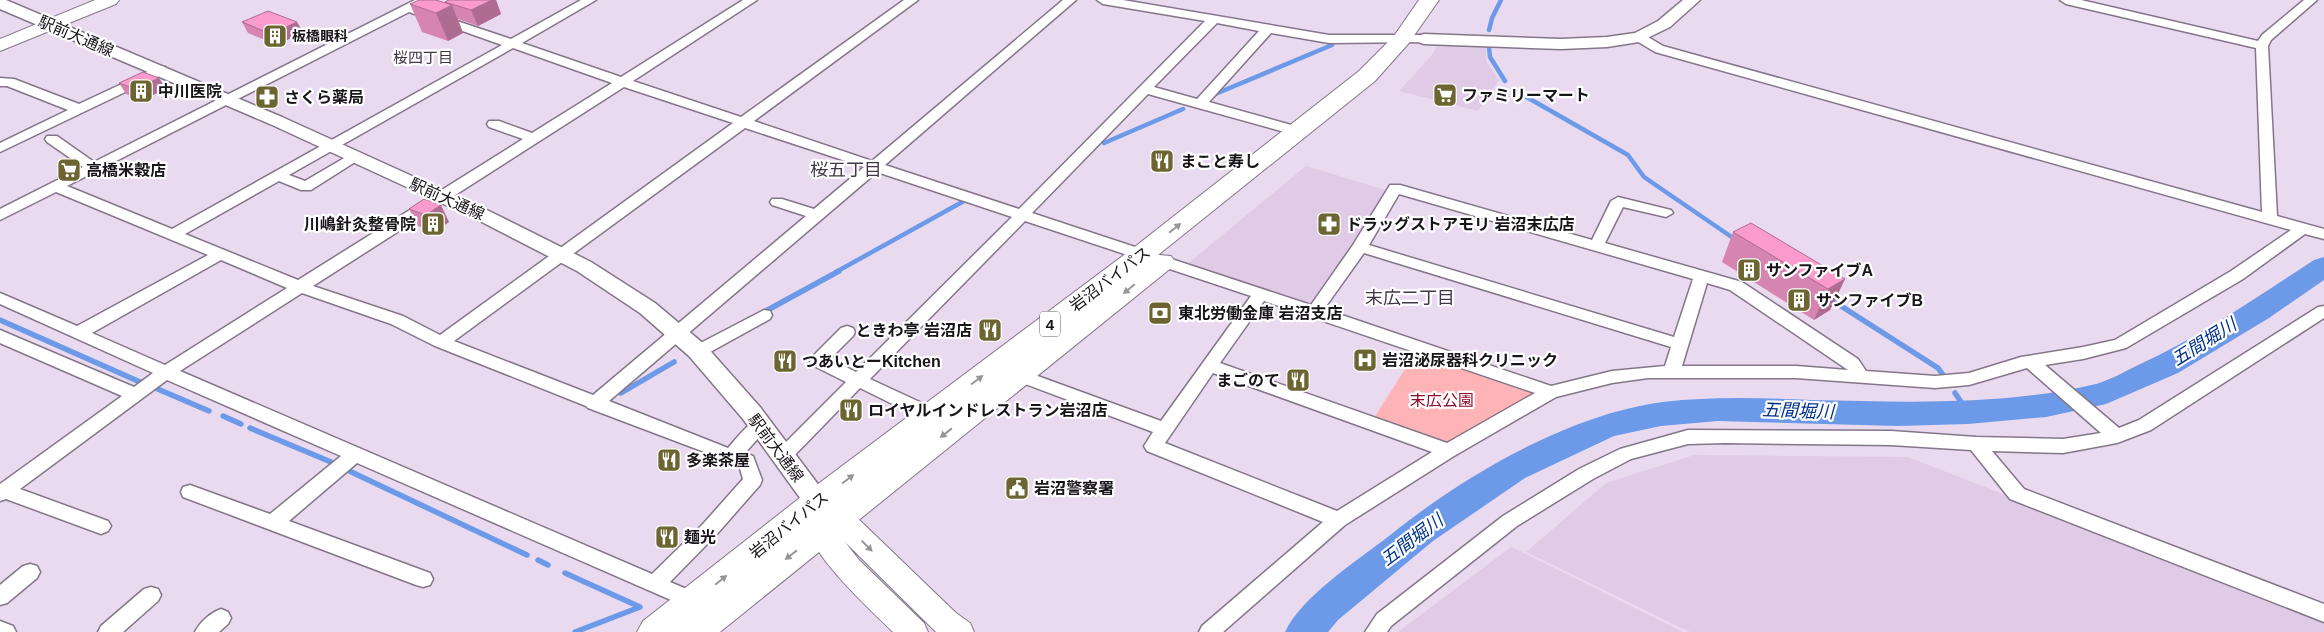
<svg xmlns="http://www.w3.org/2000/svg" width="2324" height="632" viewBox="0 0 2324 632" font-family="Arial,'Noto Sans JP',sans-serif">
  <style>
    .built { fill: #e0cbe6 }
    .green { fill: #feb4b7 }
    .lines { fill: none; stroke-linecap: round; stroke-linejoin: round }
    .stream-far1 { stroke: #6c9ae8; stroke-width: 4.5 }
    .stream { stroke: #6c9ae8; stroke-width: 5.5 }
    .river { fill: #6c9ae8; fill-rule: evenodd }
    .minor-casing { stroke: #847689; stroke-width: 3 }
    .tertiary-casing { stroke: #847689; stroke-width: 3 }
    .secondary-casing { stroke: #847689; stroke-width: 2 }
    .trunk-casing { stroke: #847689; stroke-width: 2 }
    .minor { fill: #fff; fill-rule: evenodd }
    .tertiary { fill: #fff; fill-rule: evenodd }
    .secondary { fill: #fff; fill-rule: evenodd }
    .trunk { fill: #fff; fill-rule: evenodd }
    .wall { fill: #d685b0 }
    .shaded-wall { fill: #ae6c90 }
    .building { fill: #f99bcd; stroke: #ae6c90 }
    .oneway { fill: #989598 }
    .labels { text-anchor: middle; dominant-baseline: central; stroke-width: 4.5; stroke-linejoin: round; paint-order: stroke }
    .far-poi-label { font-size: 14px; font-weight: bold; fill: #19141b; stroke: #fff; text-anchor: start }
    .far-neighbourhood-label { font-size: 15px; fill: #433647; stroke: #fff }
    .shield { fill: #fff; stroke: #5e5a5f; stroke-width: 1 }
    .shield-label { font-size: 15px; font-weight: bold; fill: #19141b }
    .street-label { font-size: 16px; fill: #19141b; stroke: #fff }
    .poi-label { font-size: 16px; font-weight: bold; fill: #19141b; stroke: #fff; text-anchor: start }
    .park-label { font-size: 16px; fill: #8b0b2c; stroke: #fff }
    .neighbourhood-label { font-size: 18px; fill: #433647; stroke: #fff }
    .water-label { font-size: 18px; font-style: italic; fill: #00328b; stroke: #fff }
  </style>
  <rect width="100%" height="100%" fill="#eadaef"/>
  <!-- built -->
  <path class="built" d="M1438,44L1486,46V61L1499,80L1478,111L1399,91L1432,55Z
    M1306,166L1389,191L1319,300L1311,304L1186,265Z
    M1694,455L1908,457L2324,619V632H1690L1526,552L1606,483Z
    M1511,547H1512L1683,632H1398Z"/>
  <!-- green -->
  <path class="green" d="M1417,350L1541,391L1448,442L1374,418Z"/>
  <g class="lines">
    <!-- stream-far1 -->
    <path class="stream-far1" d="M1489,30L1492,18L1501,0
      M1489,47L1490,57L1505,81
      M1213,95L1332,45
      M1523,95L1628,155L1644,177L1736,240
      M1104,143L1183,109
      M836,272L964,201"/>
    <!-- stream -->
    <path class="stream" d="M1830,299L1938,368L1946,379
      M764,312L839,271
      M0,320L140,382
      M153,387L209,411
      M621,393L674,362
      M1955,393L1968,412
      M223,416L241,424
      M250,428L331,462
      M345,469L527,555
      M538,560L548,565
      M565,573L640,607
      M575,632L640,607"/>
    <!-- river -->
    <path class="river" d="M2324,257V280L2269,318L2178,373L2106,404L2046,417L1968,424L1898,426L1718,421L1661,426L1614,436L1525,478L1433,541L1338,620L1328,632H1285C1302,596 1357,561 1389,536C1462,477 1569,414 1663,402C1713,396 1762,398 1811,400C1906,402 2004,406 2096,384C2110,380 2124,372 2138,365C2200,337 2257,297 2314,260Z"/>
    <!-- minor casing -->
    <g class="minor-casing">
      <path id="minor" d="M415,0H430L418,8L511,39L581,0H596L522,43L621,77L743,0H757L633,81L741,117L904,0H918L754,121L872,161L1063,0H1076L885,165L1019,209L1205,21L1103,4L1097,0H1123L1329,35H1424L1428,36L1430,39L1428,42L1329,43L1271,33L1209,102L1302,128L1304,131L1302,134H1292L1148,94L1032,213L1311,305L1353,245L1390,185H1400L1592,240L1611,201L1618,197L1671,210L1673,213L1666,217L1623,207L1605,243L1742,282L1858,359L1866,371L1935,376L1969,373L2021,357L2083,347L2115,340L2231,271L2291,230L1655,52L1635,40L1633,37L1635,34H1643L1663,46L2262,212L2256,48L2066,4L2060,0H2081L2258,41L2262,35L2304,0H2317L2271,40L2268,46L2277,216L2324,229V239L2305,234L2243,279L2126,348L2083,359L2045,365L2119,428L2139,420L2318,307L2324,306V318L2151,430L2117,443L2063,453L1992,451L2024,489L2324,604V622L2010,499L1971,450L1891,445L1725,443L1688,444L1631,459L1593,479L1517,526L1391,626L1387,632H1365L1377,614L1503,516L1579,469L1620,449L1688,430L1891,431L1976,437L2063,439L2101,433L2027,368L1969,385L1935,388L1796,378H1648L1612,383L1556,397L1454,456L1345,525L1223,632H1199L1202,626L1323,522L1147,451L1144,446L1153,432L1012,379L1009,375L1012,371L1018,369L1024,371L1161,421L1251,296L1025,221L870,379L937,410L940,415L937,420L931,421L925,420L860,388L789,461L783,463L777,461L774,456L777,451L846,382L812,365L810,361L812,357L841,328L847,326L853,328L855,332L853,336L830,359L856,372L1012,217L877,172L609,401L728,448C738,437 752,416 767,420L770,425L745,453L753,456L762,480L760,485L717,534L670,582L701,595L704,601L701,607L694,610L687,607L357,463L289,521L430,573L433,579L430,585L423,587L416,585L183,497L181,492L183,487L190,485L270,514L341,456L167,380L20,489L108,521L111,526L108,531L101,534L6,499L0,501V484L122,396L0,343V330L134,387L153,373L0,304V293L77,326L208,255L56,192L0,220V209L83,167L47,142L45,139L47,136H57L94,162ZM409,12L502,45L172,229L67,186ZM1217,23L1259,31L1197,99L1154,87ZM513,48L612,83L532,133L499,121H489L487,124L489,127L523,139L298,280L185,234L279,181L301,190H311L363,157L356,153L351,154L305,181L289,175ZM624,87L733,123L440,335L403,316L313,286ZM745,128L864,167L814,209L782,199H772L770,202L772,205L806,216L593,395L454,341ZM1399,194L1693,279L1674,337L1369,245ZM1364,253L1671,347L1665,366L1612,371L1551,386L1324,309ZM221,260L287,288L165,365L92,333ZM1707,283L1730,290L1848,370L1796,366H1682ZM302,293L391,324L435,346L586,406L588,408L739,465L743,479L703,524L652,574L180,371ZM1264,301L1535,393L1447,443L1220,363ZM1213,373L1432,452L1337,511L1165,443Z
        M160,66L165,67L166,70L165,73L0,152V143L68,110L7,86H0V78L14,79L79,104Z
        M764,310L770,311L772,315L770,319L703,356L697,358L691,356L689,352L691,348Z
        M30,564L37,566L40,572L37,578L7,603L0,605V585L23,566Z
        M151,587L158,589L161,595L158,601L123,632H98L101,626L144,589Z
        M221,609L228,612L231,618L228,624L219,632H195C200,622 210,613 221,609Z
        M0,621L13,626L16,632H0Z"/>
    </g>
    <!-- tertiary casing -->
    <g class="tertiary-casing">
      <path id="tertiary" d="M0,0H6L282,117L489,211L591,262L655,303L705,345L760,407L826,495L829,502L826,509L817,512L808,509L743,419L689,356L640,313L577,271L476,219L270,124L0,9Z
        M1683,0H1700L1670,27L1639,42L1607,47L1561,49L1424,44L1418,42L1416,39L1418,36L1424,34L1561,39L1607,37L1635,33L1658,21Z"/>
    </g>
    <!-- secondary casing -->
    <g class="secondary-casing">
      <path id="secondary" d="M95,0H119L116,4L0,51V39Z
        M824,497L834,500L849,510L956,613L970,623L974,632H936L845,542L859,560L924,623L928,632H893C870,609 803,549 805,517C806,510 811,506 814,500Z"/>
    </g>
    <!-- trunk casing -->
    <g class="trunk-casing">
      <path id="trunk" d="M1419,0H1439L1408,44L1375,81L1158,255L1171,256L1175,262L1171,268L720,632H637L643,621L806,493L1132,249L1359,71L1394,36Z"/>
    </g>
    <!-- minor -->
    <use href="#minor" class="minor"/>
    <!-- tertiary -->
    <use href="#tertiary" class="tertiary"/>
    <!-- secondary -->
    <use href="#secondary" class="secondary"/>
    <!-- trunk -->
    <use href="#trunk" class="trunk"/>
  </g>
  <!-- wall -->
  <path class="wall" d="M448,0H496L501,14L478,26L458,19L463,33L448,41L422,32L410,4L446,3L445,2Z
    M242,22L303,32L277,45L248,33Z
    M119,83L166,89L142,100L126,94Z
    M409,209L449,222L434,232L418,226Z
    M1733,232L1845,279L1830,310L1814,320L1722,262Z"/>
  <!-- shaded-wall -->
  <path class="shaded-wall" d="M492,0H496L501,14L478,26L471,10Z
    M452,5L463,33L448,41L436,13Z
    M297,22L303,32L277,45L271,34Z
    M159,78L166,89L142,100L135,89Z
    M441,205L449,222L434,232L426,215Z
    M1845,279L1830,310L1814,320L1828,289Z"/>
  <!-- building -->
  <path class="building" d="M419,0H436L452,5L436,13L410,4Z
    M448,0H492L471,10L445,2Z
    M268,11L297,22L271,34L242,22Z
    M143,72L159,78L135,89L119,83Z
    M424,199L441,205L426,215L409,209Z
    M1751,223L1845,279L1828,289L1733,232Z"/>
  <!-- one-way arrows -->
  <defs><path id="oneway-solid" d="M-6-.8H1V-3.2L6.5 0L1 3.2V.8H-6Z" transform="scale(1.25)"/></defs>
  <g class="oneway">
    <use href="#oneway-solid" transform="translate(1175 228) rotate(-39)"/>
    <use href="#oneway-solid" transform="translate(1129 289) rotate(141)"/>
    <use href="#oneway-solid" transform="translate(977 380) rotate(-37)"/>
    <use href="#oneway-solid" transform="translate(946 433) rotate(142)"/>
    <use href="#oneway-solid" transform="translate(848 479) rotate(-37)"/>
    <use href="#oneway-solid" transform="translate(867 546) rotate(45)"/>
    <use href="#oneway-solid" transform="translate(791 555) rotate(142)"/>
    <use href="#oneway-solid" transform="translate(721 580) rotate(-39)"/>
  </g>
  <!-- icons -->
  <defs>
    <g id="building-square" transform="scale(1.25)"><rect x="-9" y="-9" width="18" height="18" rx="4" fill="#6c6531" stroke="#fff"/><path d="M-4-6H4V6H1V3H-1V6H-4ZM-2.5-4.3h1.7v1.8h-1.7ZM.8-4.3h1.7v1.8H.8ZM-2.5-1h1.7V.8h-1.7ZM.8-1h1.7V.8H.8Z" fill="#fff"/></g>
    <g id="supermarket-square" transform="scale(1.25)"><rect x="-9" y="-9" width="18" height="18" rx="4" fill="#6c6531" stroke="#fff"/><path d="M-6-5.5h2.5l.6 2H6L4.5 2H-2.5L-4.4-4H-6ZM-1.5 3.2a1.3 1.3 0 1 0 .1 0ZM3 3.2a1.3 1.3 0 1 0 .1 0Z" fill="#fff"/></g>
    <g id="pharmacy-square" transform="scale(1.25)"><rect x="-9" y="-9" width="18" height="18" rx="4" fill="#6c6531" stroke="#fff"/><path d="M-2-6h4v4h4v4h-4v4h-4v-4h-4v-4h4Z" fill="#fff"/></g>
    <g id="restaurant-square" transform="scale(1.25)"><rect x="-9" y="-9" width="18" height="18" rx="4" fill="#6c6531" stroke="#fff"/><path d="M-5-6h1v4h1v-4h1v4h1v-4h1v5L-1.5 .5V6h-2V.5L-5-1ZM5-6V6H3V1.5H1.5Q1.5-4 5-6Z" fill="#fff"/></g>
    <g id="bank-square" transform="scale(1.25)"><rect x="-9" y="-9" width="18" height="18" rx="4" fill="#6c6531" stroke="#fff"/><path d="M-6-4H6V4H-6ZM0-2.3a2.3 2.3 0 1 0 0 4.6a2.3 2.3 0 1 0 0-4.6Z" fill="#fff"/></g>
    <g id="hospital-square" transform="scale(1.25)"><rect x="-9" y="-9" width="18" height="18" rx="4" fill="#6c6531" stroke="#fff"/><path d="M-5-5h3v3.5h4V-5h3V5h-3V1.5h-4V5h-3Z" fill="#fff"/></g>
    <g id="civic-square" transform="scale(1.25)"><rect x="-9" y="-9" width="18" height="18" rx="4" fill="#6c6531" stroke="#fff"/><path d="M-.6-6.5H3V-4.5H.6V-3L4-1V1h2V6H-6V1h2V-1L-.6-3ZM-1.2 2.5V6h2.4V2.5Z" fill="#fff"/></g>
  </defs>
  <g fill-rule="evenodd">
    <use href="#building-square" x="275" y="36"/>
    <use href="#building-square" x="141" y="91"/>
    <use href="#supermarket-square" x="1445" y="95"/>
    <use href="#pharmacy-square" x="267" y="97"/>
    <use href="#restaurant-square" x="1162" y="161"/>
    <use href="#supermarket-square" x="69" y="170"/>
    <use href="#building-square" x="433" y="224"/>
    <use href="#pharmacy-square" x="1329" y="224"/>
    <use href="#building-square" x="1749" y="270"/>
    <use href="#building-square" x="1799" y="300"/>
    <use href="#bank-square" x="1160" y="313"/>
    <use href="#restaurant-square" x="990" y="330"/>
    <use href="#hospital-square" x="1365" y="360"/>
    <use href="#restaurant-square" x="785" y="361"/>
    <use href="#restaurant-square" x="1298" y="380"/>
    <use href="#restaurant-square" x="851" y="410"/>
    <use href="#restaurant-square" x="669" y="460"/>
    <use href="#civic-square" x="1017" y="488"/>
    <use href="#restaurant-square" x="667" y="537"/>
  </g>
  <g class="labels">
    <!-- far-poi labels -->
    <g class="far-poi-label">
      <text x="292" y="36">板橋眼科</text>
    </g>
    <!-- far-neighbourhood labels -->
    <g class="far-neighbourhood-label">
      <text x="423" y="57">桜四丁目</text>
    </g>
    <!-- shield labels -->
    <rect class="shield" x="1040" y="311.5" width="20" height="25" rx="4"/>
    <g class="shield-label">
      <text x="1050" y="324">4</text>
    </g>
    <!-- street labels -->
    <g class="street-label">
      <text transform="translate(76 36) rotate(23)">駅前大通線</text>
      <text transform="translate(447 199) rotate(24)">駅前大通線</text>
      <text transform="translate(1110 279) rotate(-37)">岩沼バイパス</text>
      <text transform="translate(776 448) rotate(53)">駅前大通線</text>
      <text transform="translate(789 525) rotate(-39)">岩沼バイパス</text>
    </g>
    <!-- poi labels -->
    <g class="poi-label">
      <text x="158" y="91">中川医院</text>
      <text x="1462" y="95">ファミリーマート</text>
      <text x="284" y="97">さくら薬局</text>
      <text x="1180" y="161">まこと寿し</text>
      <text x="86" y="170">高橋米穀店</text>
      <text x="416" y="224" text-anchor="end">川嶋針灸整骨院</text>
      <text x="1346" y="224">ドラッグストアモリ 岩沼末広店</text>
      <text x="1766" y="270">サンファイブA</text>
      <text x="1816" y="300">サンファイブB</text>
      <text x="1178" y="313">東北労働金庫 岩沼支店</text>
      <text x="972" y="330" text-anchor="end">ときわ亭 岩沼店</text>
      <text x="1382" y="360">岩沼泌尿器科クリニック</text>
      <text x="802" y="361">つあいとーKitchen</text>
      <text x="1280" y="380" text-anchor="end">まごのて</text>
      <text x="868" y="410">ロイヤルインドレストラン岩沼店</text>
      <text x="686" y="460">多楽茶屋</text>
      <text x="1034" y="488">岩沼警察署</text>
      <text x="684" y="537">麺光</text>
    </g>
    <!-- park labels -->
    <g class="park-label">
      <text x="1442" y="400">末広公園</text>
    </g>
    <!-- neighbourhood labels -->
    <g class="neighbourhood-label">
      <text x="846" y="170">桜五丁目</text>
      <text x="1410" y="298">末広二丁目</text>
    </g>
    <!-- water labels -->
    <g class="water-label">
      <text transform="translate(2204 342) rotate(-32)">五間堀川</text>
      <text transform="translate(1798 411) rotate(2)">五間堀川</text>
      <text transform="translate(1412 540) rotate(-37)">五間堀川</text>
    </g>
  </g>
</svg>
